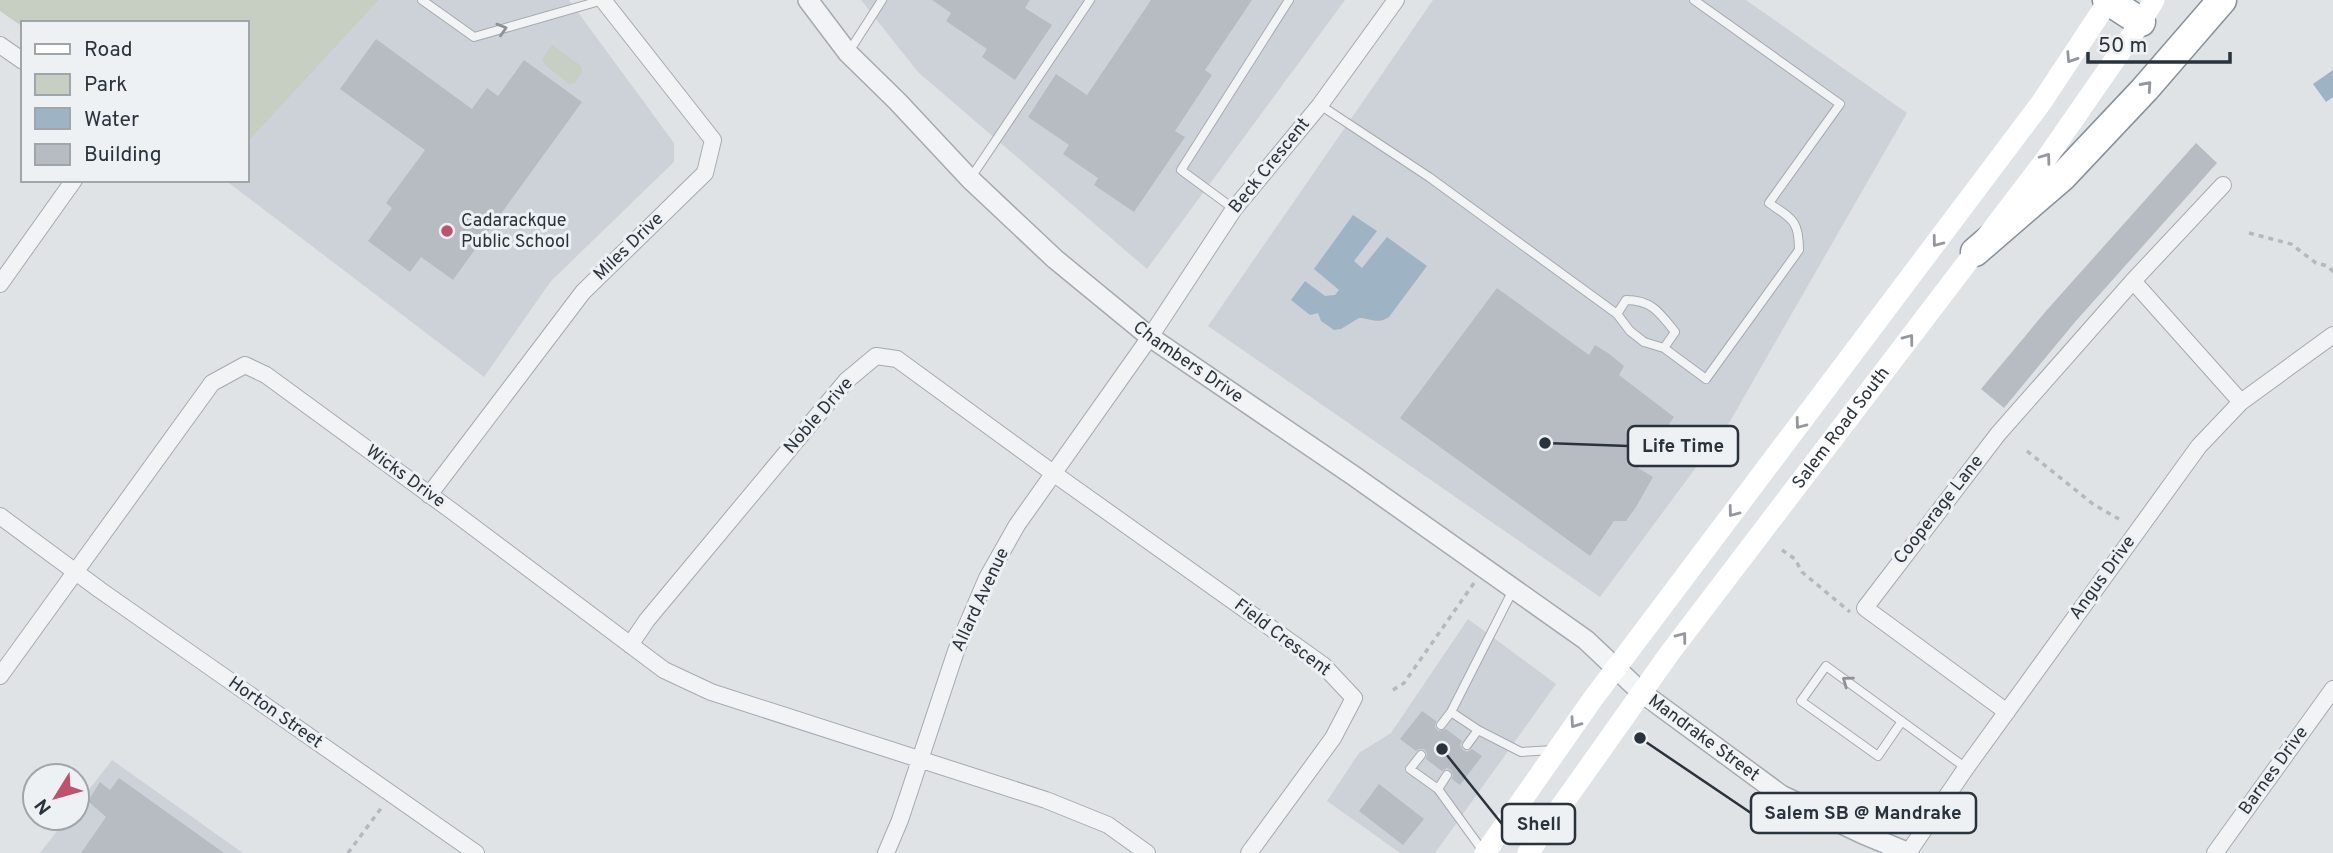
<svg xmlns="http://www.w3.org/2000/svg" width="2333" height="853" viewBox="0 0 2333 853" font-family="Overpass,sans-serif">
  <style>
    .built { fill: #cdd2d8 }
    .green { fill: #c6cfc1 }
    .water { fill: #9eb3c3 }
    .building { fill: #b7bcc3 }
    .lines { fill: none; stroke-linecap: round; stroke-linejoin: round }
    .service-casing { stroke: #a5aab0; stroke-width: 10 }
    .minor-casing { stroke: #a5aab0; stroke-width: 18 }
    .tertiary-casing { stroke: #a5aab0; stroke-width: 22 }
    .motorway-casing { stroke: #88919b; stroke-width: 31 }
    .path { stroke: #b5b9be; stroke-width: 3.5; stroke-dasharray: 5 5; stroke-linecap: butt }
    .service { stroke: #f1f3f5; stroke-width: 8 }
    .minor { stroke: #f1f3f5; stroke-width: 16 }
    .tertiary { stroke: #f1f3f5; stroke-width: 19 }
    .secondary { stroke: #fff; stroke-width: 21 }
    .motorway { stroke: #fff; stroke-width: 28 }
    .oneway { stroke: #8e9298 }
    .oneway2 { stroke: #94989e }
    .poi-dot { fill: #be516b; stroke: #eef1f4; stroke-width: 2.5 }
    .labels { text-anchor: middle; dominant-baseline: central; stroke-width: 6; stroke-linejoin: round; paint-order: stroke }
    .street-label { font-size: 18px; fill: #2a323c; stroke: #eef1f4 }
    .poi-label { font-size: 18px; fill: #2a323c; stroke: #eef1f4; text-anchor: start }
    .leader { fill: none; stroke: #2a323c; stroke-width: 2.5 }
    .callout-dot { fill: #2a323c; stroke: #eef1f4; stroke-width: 2.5 }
    .callout { fill: #eef1f4; stroke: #2a323c; stroke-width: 2.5 }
    .callout-label { font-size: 19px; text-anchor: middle; font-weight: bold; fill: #2a323c }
  </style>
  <rect width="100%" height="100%" fill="#dfe3e6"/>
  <!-- built -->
  <path class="built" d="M379,0H569L674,143V162L551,281L484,377L225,180H247V143Z
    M861,0H1345L1147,269L918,72Z
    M1433,0H1746L1907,113L1729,423L1600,597L1208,326Z
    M1468,619L1556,684L1435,853H1400L1327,801L1359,753L1391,733Z
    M112,760L243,853H40L67,818H77V805Z"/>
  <!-- green -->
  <path class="green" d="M0,0H379L247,143V23H23V27L0,11Z
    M552,45L581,66L582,72L575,83L569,84L545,65L542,59Z"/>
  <!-- water -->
  <path class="water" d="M2333,70V97L2326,102L2313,84Z
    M1353,215L1377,231L1354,261L1362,268L1387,237L1427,266L1389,317C1377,325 1371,318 1359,318L1341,329L1334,330L1321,321L1318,313L1310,315L1291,300L1305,281L1325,296L1335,295L1339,290L1314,269Z"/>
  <!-- building -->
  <path class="building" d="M932,0H1030L1025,8L1052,25L1015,80L982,57L987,49L946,21L951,13Z
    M1151,0H1252L1205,70L1212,75L1175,131L1185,137L1134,212L1094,185L1098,178L1063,154L1069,145L1028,117L1056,74L1087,95Z
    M376,39L472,109L487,88L498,96L524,60L582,102L453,280L421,257L410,272L368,241L392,208L386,203L425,150L340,89Z
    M2196,143L2217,163L2075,322L2004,408L1981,389L2046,311Z
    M1497,288L1589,355L1595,345L1608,353L1624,366L1619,375L1674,417L1638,468L1653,477L1636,507L1626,521H1614L1590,556L1400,418Z
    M1422,711L1436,721L1435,727L1438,731L1446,729L1462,741L1460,745L1463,750L1467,752L1472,749L1482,756L1460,785L1452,779L1453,775L1451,770L1447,768L1442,771L1426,759L1427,753L1424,749H1419L1416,751L1400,739Z
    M119,778L224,853H81L106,817L88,801L100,782L110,790Z
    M1379,784L1424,819L1403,845L1359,811Z"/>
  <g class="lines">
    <!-- service casing -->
    <g class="service-casing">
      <path id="service" d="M422,0L474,37L603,0
        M848,53L882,0
        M1320,105L1429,177L1617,314L1630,331L1644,342L1664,348L1706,379L1799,250C1799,220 1792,219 1769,203L1840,104L1694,0
        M970,179L1090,0
        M1234,209L1181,170L1289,0
        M1617,314L1626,300C1652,300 1660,313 1675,332L1664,348
        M1451,712L1513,590
        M1902,721L1878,756L1801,701L1826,666L1966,768
        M1441,725L1451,712L1478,730
        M1467,745L1478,730L1521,752L1553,750
        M1421,755L1410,769L1438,789
        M1447,775L1438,789L1483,851"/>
    </g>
    <!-- minor casing -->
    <g class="minor-casing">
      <path id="minor" d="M0,45L23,61
        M2133,281L2241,402
        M0,284L74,180
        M429,495L583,292L705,173L713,140L603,0
        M0,516L100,590L476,853
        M630,645L647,620L846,381L876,356L897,359L1053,473L1323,665L1354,698L1333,738L1249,853
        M0,676L212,383L245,365L266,375L452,511L664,670L711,692L1046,800L1108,825L1147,853
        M2007,712L1865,608L1998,434L2133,281L2223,185
        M886,853L900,820L956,651L987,578L1017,525L1150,337L1234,209L1320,105L1396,0
        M1908,853L1966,768L2199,446L2241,402L2333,335
        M2215,853L2333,689"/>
    </g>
    <!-- tertiary casing -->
    <g class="tertiary-casing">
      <g id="tertiary">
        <path id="s1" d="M808,0L848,53L898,102L970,179L1055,259L1150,337L1354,476L1586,640L1641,692L1781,795L1863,834L1909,853"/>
      </g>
    </g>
    <!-- motorway casing -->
    <g class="motorway-casing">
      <path id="motorway" d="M2107,0L2141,22
        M1975,252L2062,177L2145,89L2222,0"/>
    </g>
    <!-- path -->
    <path class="path" d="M2249,233L2291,244L2316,263L2328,266L2333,272
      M2027,451L2093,504L2119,519
      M1782,550L1795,559L1802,572L1850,612
      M1393,690L1404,683L1474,583
      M348,853L382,807"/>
    <!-- service -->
    <use href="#service" class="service"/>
    <!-- minor -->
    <use href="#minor" class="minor"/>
    <!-- tertiary -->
    <use href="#tertiary" class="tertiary"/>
    <!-- secondary -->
    <g class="secondary">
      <path d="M1485,853L1592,700L2041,103L2109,0"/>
      <path id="s2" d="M1528,853L1669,654L2046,159L2141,22L2154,0"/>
    </g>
    <!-- motorway -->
    <use href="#motorway" class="motorway"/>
  </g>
  <!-- one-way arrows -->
  <defs><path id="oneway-chevron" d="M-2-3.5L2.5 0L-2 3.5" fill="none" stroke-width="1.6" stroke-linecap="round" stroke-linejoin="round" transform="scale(1.75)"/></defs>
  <g class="oneway">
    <use href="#oneway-chevron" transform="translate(502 29) rotate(-17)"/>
    <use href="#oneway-chevron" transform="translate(1847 681) rotate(-144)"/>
  </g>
  <g class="oneway2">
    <use href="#oneway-chevron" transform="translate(2071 58) rotate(123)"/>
    <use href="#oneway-chevron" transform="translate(2147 86) rotate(-48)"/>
    <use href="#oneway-chevron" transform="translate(2046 158) rotate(-54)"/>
    <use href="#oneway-chevron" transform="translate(1937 242) rotate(127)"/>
    <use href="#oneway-chevron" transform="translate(1909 339) rotate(-53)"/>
    <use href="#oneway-chevron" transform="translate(1800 424) rotate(127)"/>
    <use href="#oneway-chevron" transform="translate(1733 512) rotate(127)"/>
    <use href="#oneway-chevron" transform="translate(1682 637) rotate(-53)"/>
    <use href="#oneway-chevron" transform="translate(1575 723) rotate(125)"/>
  </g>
  <!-- markers -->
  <circle class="poi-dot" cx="447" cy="231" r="7"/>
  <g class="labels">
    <!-- street labels -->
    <g class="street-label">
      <text transform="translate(1270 166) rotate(-51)">Beck Crescent</text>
      <text transform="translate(629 247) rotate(-44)">Miles Drive</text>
      <text stroke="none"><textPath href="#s1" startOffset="527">Chambers Drive</textPath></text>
      <text transform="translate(819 416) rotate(-49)">Noble Drive</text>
      <text stroke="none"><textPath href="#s2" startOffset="528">Salem Road South</textPath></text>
      <text transform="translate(405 477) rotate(36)">Wicks Drive</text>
      <text transform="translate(1939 510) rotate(-52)">Cooperage Lane</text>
      <text transform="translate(2103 578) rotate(-54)">Angus Drive</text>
      <text transform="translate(981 600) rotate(-65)">Allard Avenue</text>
      <text transform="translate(1282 638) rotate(37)">Field Crescent</text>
      <text transform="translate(275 713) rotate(35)">Horton Street</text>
      <text stroke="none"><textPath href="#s1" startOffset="1166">Mandrake Street</textPath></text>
      <text transform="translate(2274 771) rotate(-54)">Barnes Drive</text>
    </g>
    <!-- poi labels -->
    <g class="poi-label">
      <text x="461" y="221">Cadarackque<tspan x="461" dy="21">Public School</tspan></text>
    </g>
  </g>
  <!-- callouts -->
  <path class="leader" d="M1545 443L1628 446M1640 738L1751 813M1442 749L1502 824"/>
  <g class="callout-dot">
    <circle cx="1545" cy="443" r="7"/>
    <circle cx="1640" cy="738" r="7"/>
    <circle cx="1442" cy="749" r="7"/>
  </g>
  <g class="callout">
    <rect x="1628" y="426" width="110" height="40" rx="7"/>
    <rect x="1751" y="793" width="225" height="40" rx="7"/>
    <rect x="1502" y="804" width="73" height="40" rx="7"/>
  </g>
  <g class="callout-label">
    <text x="1683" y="452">Life Time</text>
    <text x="1863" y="819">Salem SB @ Mandrake</text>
    <text x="1539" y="830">Shell</text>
  </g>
  <!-- legend -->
  <rect x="21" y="21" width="228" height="161" fill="#eef1f4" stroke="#a0a5aa" stroke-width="2"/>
  <rect x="35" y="44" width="35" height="10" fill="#ffffff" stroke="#a0a5aa" stroke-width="2"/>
  <text x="84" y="56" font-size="21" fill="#2a323c">Road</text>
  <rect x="35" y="74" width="35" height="21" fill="#c6cfc1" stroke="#a0a5aa" stroke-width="2"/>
  <text x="84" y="91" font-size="21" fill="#2a323c">Park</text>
  <rect x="35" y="108" width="35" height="21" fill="#9eb3c3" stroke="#a0a5aa" stroke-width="2"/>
  <text x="84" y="126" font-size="21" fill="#2a323c">Water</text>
  <rect x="35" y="144" width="35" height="21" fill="#b7bcc3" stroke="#a0a5aa" stroke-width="2"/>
  <text x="84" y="161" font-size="21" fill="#2a323c">Building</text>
  <!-- north arrow -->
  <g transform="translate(56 797) rotate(233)"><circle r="33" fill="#eef1f4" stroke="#a0a5aa" stroke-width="2"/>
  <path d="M0-5L12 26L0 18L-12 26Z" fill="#be516b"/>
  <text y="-10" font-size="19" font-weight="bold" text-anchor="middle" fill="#2a323c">N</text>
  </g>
  <!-- scale -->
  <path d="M2088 52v10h142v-10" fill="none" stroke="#2a323c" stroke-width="3.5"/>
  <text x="2098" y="52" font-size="21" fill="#2a323c" stroke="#eef1f4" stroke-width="5" paint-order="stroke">50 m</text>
</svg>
